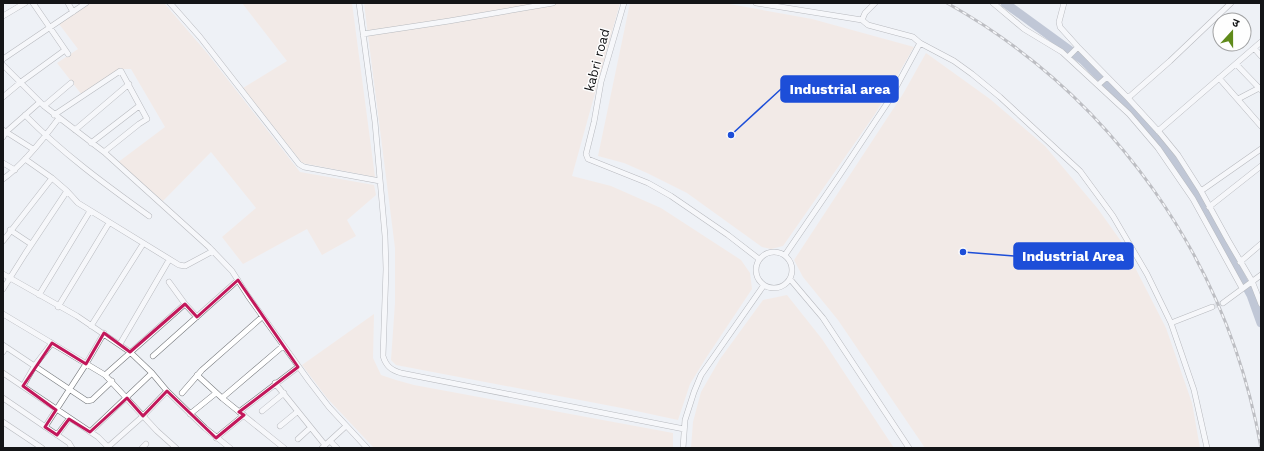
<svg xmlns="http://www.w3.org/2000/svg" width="1264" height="451" viewBox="0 0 1264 451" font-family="'Work Sans','Noto Sans Devanagari',sans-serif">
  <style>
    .industrial { fill: #f7e3d4 }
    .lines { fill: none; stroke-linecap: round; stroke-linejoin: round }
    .river { stroke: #8896af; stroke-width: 9 }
    .minor-tunnel { stroke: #cdd0d5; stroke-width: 5; stroke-dasharray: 5 2.5; stroke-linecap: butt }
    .minor-casing { stroke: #75787c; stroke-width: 6 }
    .minor { stroke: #fff; stroke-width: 5 }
    .rail-casing { stroke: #808285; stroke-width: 3 }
    .rail { stroke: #fefefe; stroke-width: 1.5; stroke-dasharray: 4.5; stroke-linecap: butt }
    .marked { fill: none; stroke: #c2185b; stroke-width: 3; stroke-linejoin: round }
    .labels { text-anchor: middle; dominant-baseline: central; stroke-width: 3; stroke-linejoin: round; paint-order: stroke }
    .street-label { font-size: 13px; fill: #141517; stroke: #fefefe }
    .leader { fill: none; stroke: #1d4ed8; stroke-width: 1.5 }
    .callout-dot { fill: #1d4ed8; stroke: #fefefe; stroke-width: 1.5 }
    .callout { fill: #1d4ed8; stroke: #1d4ed8; stroke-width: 1.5 }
    .callout-label { font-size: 14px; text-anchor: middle; font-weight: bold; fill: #fff }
  </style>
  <rect width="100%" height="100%" fill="#eef1f6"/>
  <!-- industrial -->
  <path class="industrial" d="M90,3H164L207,53L300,172L374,185L376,195L347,220L356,236L322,255L307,229L243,264L222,237L256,208L211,152L163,201L117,163L165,127L131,69H121L82,95L57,63L78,49L59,24Z
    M242,3H352L375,177L302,163L243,88L287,61Z
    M364,3H620L572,176L611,186L661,208L741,260L750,273L752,289L706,358L690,384L678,420L627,409L396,365L391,360L395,303V248Z
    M630,3H724L812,19L914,47L875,114L783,246L771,249L762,247L687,193L647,173L624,163L598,156Z
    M926,53L990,99L1045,146L1098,209L1123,244L1166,328L1192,403L1200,448H925L838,320L803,277L794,260L903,94Z
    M787,295L822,339L894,448H691L693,422L701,392L720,359L763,300Z
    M374,314L373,358L381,375L396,380L414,385L673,433V448H374L327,398L302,365Z"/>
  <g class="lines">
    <!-- river -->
    <path class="river" d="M1005,3L1083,60L1131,108L1165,149L1186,179L1209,218L1251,295L1261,323"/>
    <!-- minor-tunnel -->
    <path class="minor-tunnel" d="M1212,307L1223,303"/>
    <!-- minor casing -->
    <g class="minor-casing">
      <path id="minor" d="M33,3L68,54
        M68,3L73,12
        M170,3L200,37L299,164L304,167L380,181
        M359,3L375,122L385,236L386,269L383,356C386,366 391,370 401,373L684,429
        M624,3L601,82L594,122L586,154L588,159L648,183L671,196L728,235L759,259
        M756,3L862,20L868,25L913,37L920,43L954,61L972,74L1000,97L1080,171L1113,216L1147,274L1171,323L1194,390L1207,448
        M993,3L1024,29L1062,52L1129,114L1158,148L1193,199L1242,288
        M1064,3L1059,22L1060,27L1078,47L1128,98L1160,133L1178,155L1201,191L1228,240L1252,281L1261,304
        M3,16L25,3
        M862,20L865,13L875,3
        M363,34L449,21L553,3
        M1254,48L1261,56
        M1068,57L1078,47
        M3,59L86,3
        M1236,64L1261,90
        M3,65L44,106L104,152L209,247L232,271L248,296L309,381L329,407L367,448
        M1219,78L1261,126
        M1098,85L1107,77
        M3,97L21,82L65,50
        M1128,98L1170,61L1231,3
        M1238,99L1261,87
        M44,106L71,83
        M25,115C62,153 106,185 149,216
        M54,115L120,71H121L147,119L139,124L104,152
        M3,130L33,149
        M75,130L129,84
        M1158,131L1261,42
        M3,137L6,132L40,102
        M91,143L139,106
        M25,159L52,178L67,191L78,203L179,265L185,266L213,251
        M3,163L15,170
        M3,179C23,165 44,138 59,118
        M1201,191L1261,149
        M1209,207L1261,166
        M10,230L31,244
        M3,241L52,178
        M756 270a18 18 0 1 1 36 0a18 18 0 1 1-36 0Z
        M785,255L839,176L888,102L920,43
        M1240,262L1261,244
        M3,274L77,316L130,352L152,373L167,391L205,428L230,448
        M790,279L823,318L909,448
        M169,282L185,304
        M3,289L25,254L67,191
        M39,295L90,211
        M1223,303L1261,275
        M58,307L109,223
        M3,314L105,375L157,431L176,448
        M1171,323L1212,307
        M91,326L143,244
        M120,344L169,260
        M3,345L87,401L92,400L112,381
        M3,352L6,347
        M153,356L238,280
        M3,373L98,437L109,448
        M105,375L185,304L197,317
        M197,375L222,398L284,448
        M275,383L325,445
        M23,386L35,365L52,343
        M182,393L202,370L262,317
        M3,398L69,443L72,448
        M222,398L283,346
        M262,411L284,393
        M239,412L298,367
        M190,414L216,393
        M3,422L42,448
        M280,426L297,412
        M45,427L86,364L104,333
        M90,432L152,373
        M57,435L69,419
        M216,438L244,415
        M298,439L310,428
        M330,441L337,448
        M108,447L143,416L167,391
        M142,448L146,444
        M322,448L346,426
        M683,448L685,420L694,392L701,375L764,285"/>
    </g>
    <!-- minor -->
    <use href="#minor" class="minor"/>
    <!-- rail casing -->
    <g class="rail-casing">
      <path id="rail" d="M947,3C1113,96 1228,261 1261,448"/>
    </g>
    <!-- rail -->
    <use href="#rail" class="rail"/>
  </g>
  <!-- marked area -->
  <path d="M0 0H1264V451H0ZM238,280L298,367L239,412L244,415L216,438L167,391L143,416L127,398L90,432L69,419L57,435L45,427L56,410L23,386L52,343L86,364L104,333L130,352L185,304L197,317Z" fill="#eef1f6" fill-opacity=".55" fill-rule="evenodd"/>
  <path class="marked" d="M238,280L298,367L239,412L244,415L216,438L167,391L143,416L127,398L90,432L69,419L57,435L45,427L56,410L23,386L52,343L86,364L104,333L130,352L185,304L197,317Z"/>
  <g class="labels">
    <!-- street labels -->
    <g class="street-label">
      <text transform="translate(597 60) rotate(-75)">kabri road</text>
    </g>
  </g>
  <!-- callouts -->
  <path class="leader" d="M731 135L781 89M963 252L1014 256"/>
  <g class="callout-dot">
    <circle cx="731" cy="135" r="4"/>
    <circle cx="963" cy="252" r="4"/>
  </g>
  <g class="callout">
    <rect x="781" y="76" width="117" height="26" rx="4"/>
    <rect x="1014" y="243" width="119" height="26" rx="4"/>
  </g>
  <g class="callout-label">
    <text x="840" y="94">Industrial area</text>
    <text x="1073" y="261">Industrial Area</text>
  </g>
  <!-- border -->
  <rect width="1264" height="451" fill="none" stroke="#141517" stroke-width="8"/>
  <!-- north arrow -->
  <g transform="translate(1232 32) rotate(21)"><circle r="19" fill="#fefefe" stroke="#a0a1a2"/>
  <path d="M0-3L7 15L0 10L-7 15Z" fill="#5f8a1a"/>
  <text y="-6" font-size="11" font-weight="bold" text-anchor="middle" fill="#141517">उ</text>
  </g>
</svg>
